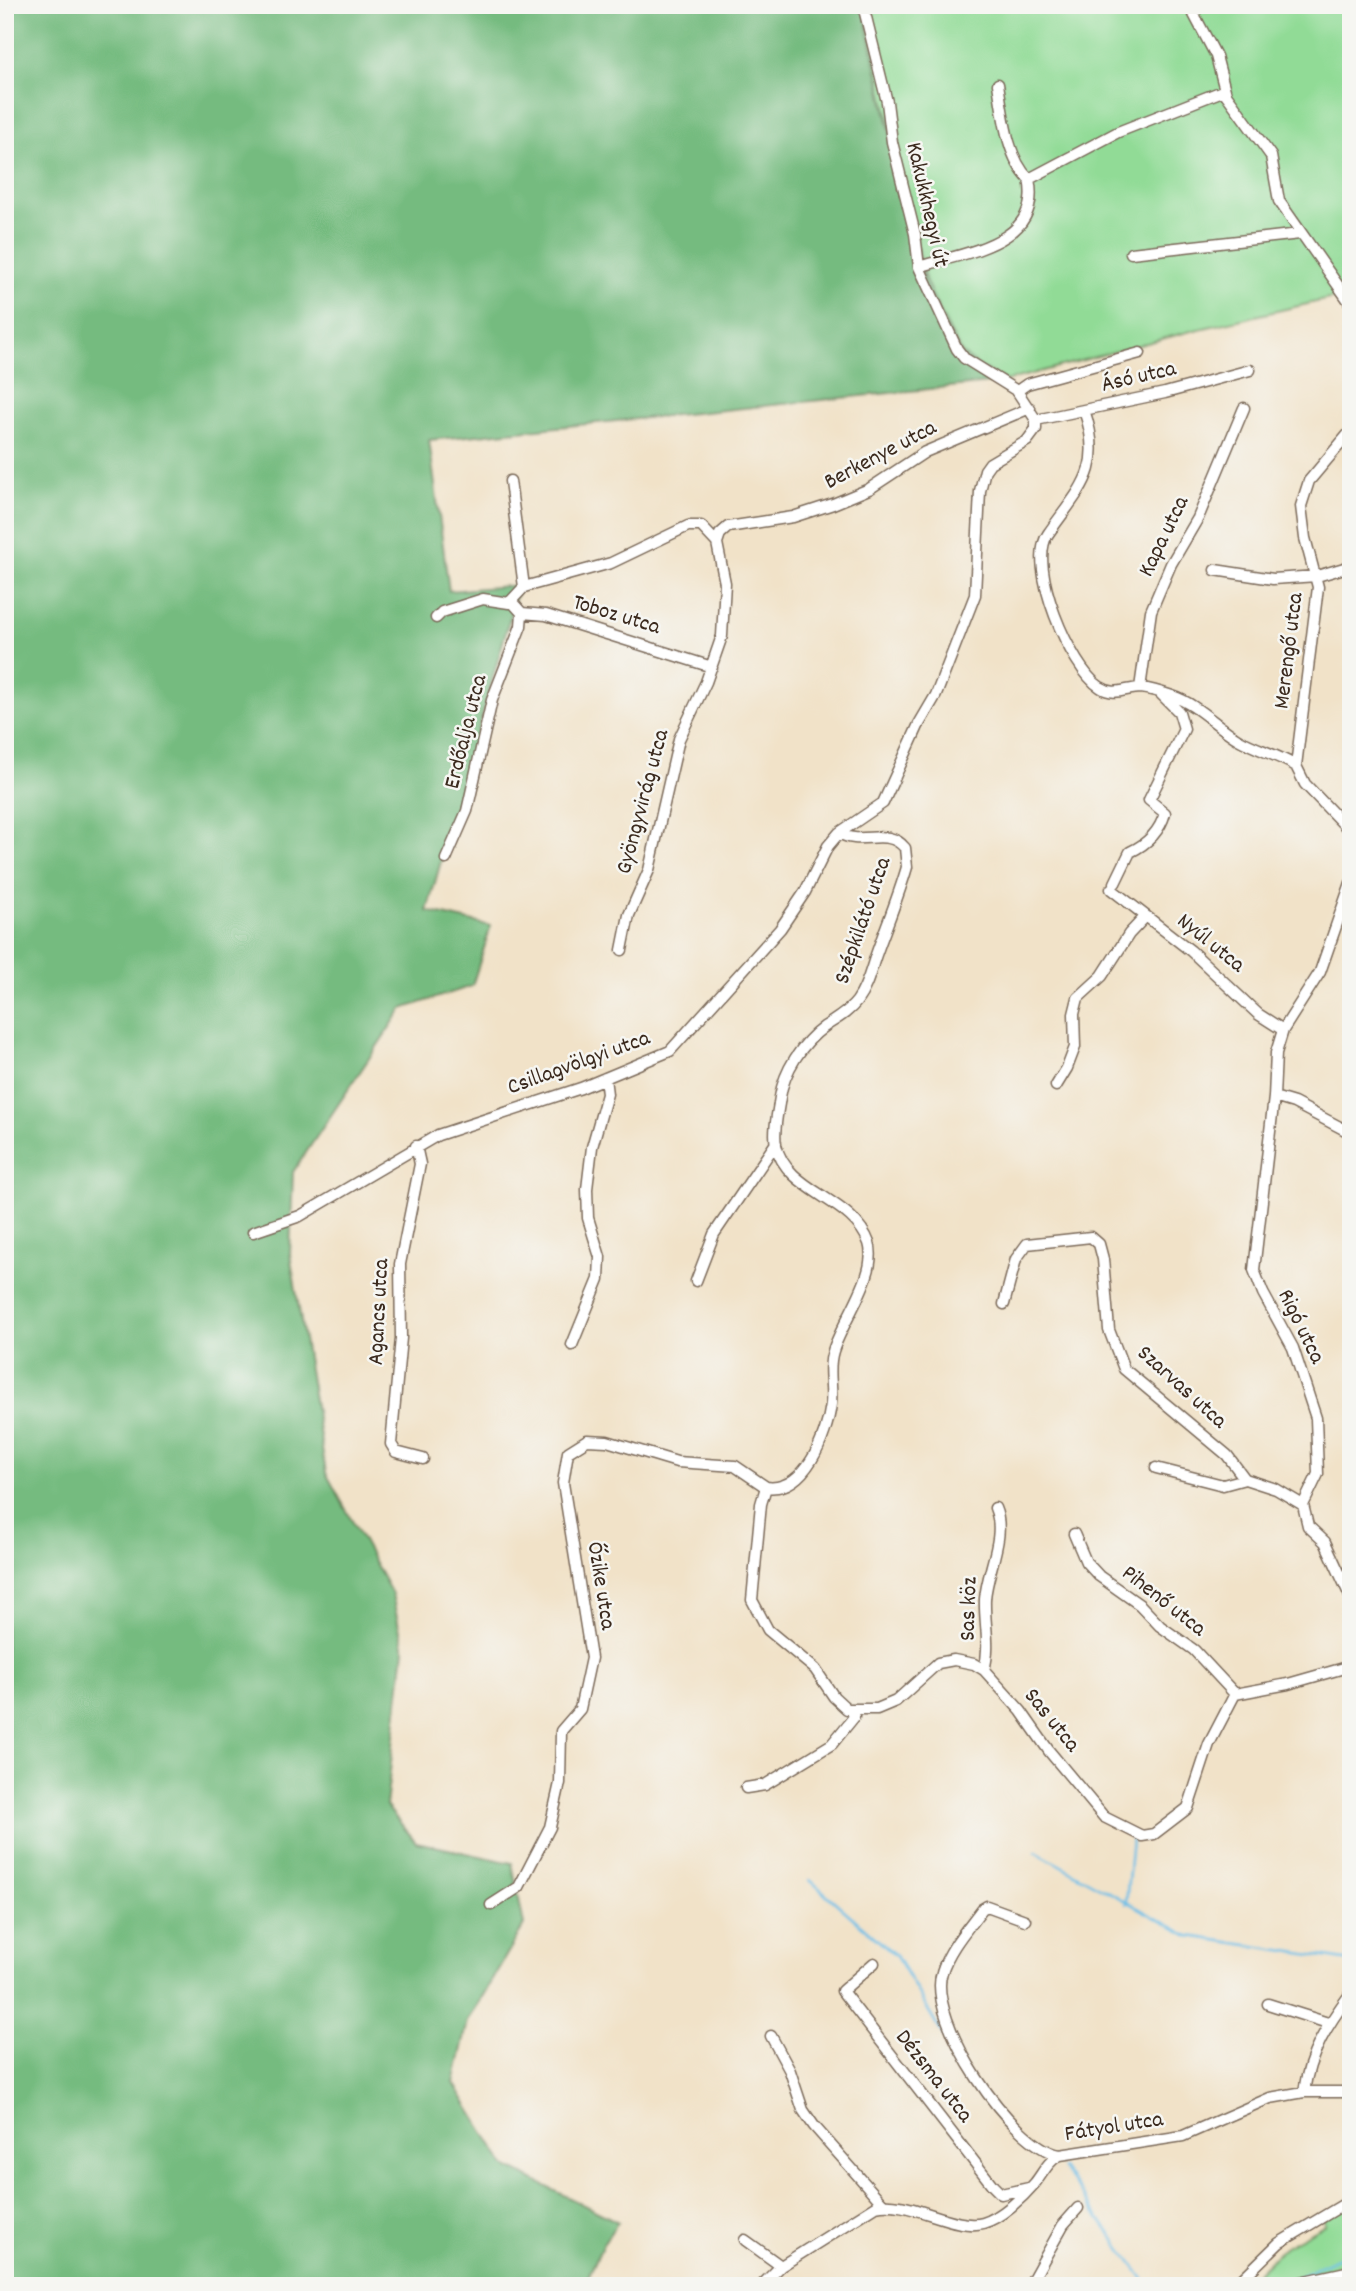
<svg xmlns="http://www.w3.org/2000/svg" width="1356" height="2291" viewBox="0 0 1356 2291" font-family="Dekko,sans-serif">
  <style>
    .green { fill: #91db96; stroke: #66825a; stroke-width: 2 }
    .forest { fill: #74bb7f; stroke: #58724e; stroke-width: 2 }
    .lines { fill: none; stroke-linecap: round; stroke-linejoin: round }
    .stream { stroke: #6bbee7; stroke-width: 2.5 }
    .street-casing { stroke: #7b6a5a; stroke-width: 13 }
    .street { stroke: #fff; stroke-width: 10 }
    .labels { text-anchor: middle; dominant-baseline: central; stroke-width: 5; stroke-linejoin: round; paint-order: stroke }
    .street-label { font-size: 23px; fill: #3b2a1e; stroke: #f6f6f2 }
  </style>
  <rect width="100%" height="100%" fill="#f6f6f2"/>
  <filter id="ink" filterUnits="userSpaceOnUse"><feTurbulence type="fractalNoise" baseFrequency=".0143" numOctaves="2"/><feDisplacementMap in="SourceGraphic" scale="14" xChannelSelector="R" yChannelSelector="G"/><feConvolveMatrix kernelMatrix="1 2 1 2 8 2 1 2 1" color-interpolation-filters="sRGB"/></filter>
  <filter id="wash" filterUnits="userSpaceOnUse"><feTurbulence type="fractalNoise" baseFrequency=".00686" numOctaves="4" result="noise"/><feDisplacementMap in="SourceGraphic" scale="28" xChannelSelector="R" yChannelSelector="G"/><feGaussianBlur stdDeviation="1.57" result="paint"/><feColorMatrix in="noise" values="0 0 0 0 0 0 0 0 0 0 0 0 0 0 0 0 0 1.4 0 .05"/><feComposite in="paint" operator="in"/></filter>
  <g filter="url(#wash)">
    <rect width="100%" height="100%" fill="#f1e2c8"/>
    <!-- green -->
    <path class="green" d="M863,5H1351V294L1195,330L1006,381L964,358L927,288Z
      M1351,2204V2261L1275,2286L1255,2279V2275L1284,2247L1325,2224L1323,2219Z"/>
    <!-- forest -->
    <path class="forest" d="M5,5H863L919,267L957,349L998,382L429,440L449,591L519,585L427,911L491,926L472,986L402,1009L293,1172L290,1254L326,1473L392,1594L404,1650L386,1806L416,1842L512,1863L524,1925L468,2021L454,2083L505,2166L618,2222L604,2242L584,2286H5Z"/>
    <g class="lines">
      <!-- stream -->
      <path class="stream" d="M1036,1852L1189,1936L1351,1961
        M810,1880L896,1956L946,2040
        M1126,1904L1132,1838
        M948,2043L958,2064L983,2097
        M1063,2168L1148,2286
        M1296,2278L1351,2251"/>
    </g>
  </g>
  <g filter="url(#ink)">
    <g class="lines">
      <!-- street casing -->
      <g class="street-casing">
        <path id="street" d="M1189,5L1216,56L1226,94L1271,156L1279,201L1351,304
          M998,84C1003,114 1007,158 1029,179
          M1131,253L1300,234
          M919,267C965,252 1043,244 1029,179L1118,132L1225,90
          M1017,391L1027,384L1140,353
          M1084,410C1105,470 1080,488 1048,534C1026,565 1071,669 1100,687C1115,697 1126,688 1141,688C1149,689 1163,693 1172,696C1197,704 1216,726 1238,739C1255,749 1278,755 1296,766
          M1036,420L1165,393L1250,370
          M1351,431L1309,481L1301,506L1305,538L1318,587L1296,766L1305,784L1351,832
          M1215,570L1273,579L1317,576L1351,566
          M524,587L611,563L688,526H701L717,543L720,534L728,527L793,517L833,504L869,489L925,452L1030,408
          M512,602L522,613L546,615L712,667
          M436,618L442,612L483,599L509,603L524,587L510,481
          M1140,688L1151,611L1171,564L1198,518L1244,408
          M446,859L467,811L492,700L521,626L522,613
          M1115,883L1130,852C1147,844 1160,831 1165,813L1149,800L1184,729L1179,712L1161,694
          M1111,889L1191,951L1258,1014L1283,1030
          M622,950L629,915L649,870L679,739L706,682L722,636L725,583L717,543
          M1056,1086L1067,1068L1075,1047L1074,1014L1078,998L1102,976L1129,934L1145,917
          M1274,1097L1294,1103L1351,1133
          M416,1146L420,1164L400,1264L401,1338L391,1444L396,1452L423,1459
          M253,1232L300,1216L438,1135L581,1088L670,1051L780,929L805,892L828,846L839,833
          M696,1281L714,1234L776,1143
          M1004,1304L1016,1259L1027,1244L1091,1237L1099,1244L1103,1259L1109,1330L1124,1369L1227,1455L1245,1479L1276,1489L1303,1505
          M572,1345L599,1279L600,1257L588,1218L587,1189L592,1147L607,1094L605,1078
          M1156,1468L1223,1485L1245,1479
          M766,1487C805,1493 827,1436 831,1404C833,1386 827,1369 833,1351C842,1321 879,1274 869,1243C853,1198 786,1192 776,1145C773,1130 778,1112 780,1097C784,1071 802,1043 824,1027C836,1019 849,1012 857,1001C868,986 871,968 877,952C887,924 899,895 907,867L905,848C887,826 861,847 839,833L883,803L919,724L936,695L975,595L980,491L985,470L990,463L1027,441L1036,429V420L1017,391L964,358L957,349L919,267L915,234L892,142L887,102L863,5
          M766,1487L761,1504L752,1600L768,1630L815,1669L834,1697L847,1709H877L896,1701L938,1663L954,1660L974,1664L984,1670L1021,1711L1049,1751L1104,1817L1142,1836L1154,1834L1188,1808L1209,1744L1235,1694L1288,1684L1351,1666
          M1303,1505L1318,1474L1316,1418L1293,1348L1263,1293L1254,1270L1274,1097L1276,1053L1283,1030L1320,972L1351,883
          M1303,1505L1308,1526L1325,1542L1351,1598
          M1074,1534L1086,1562L1099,1576L1140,1605L1160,1626L1194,1650L1235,1694
          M984,1670C991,1645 984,1624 985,1599C987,1570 1007,1536 995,1508
          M746,1788L765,1785L832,1744L854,1717L852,1711
          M491,1905L519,1887L550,1827L560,1783L561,1731L580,1709L591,1658L563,1483L568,1452L587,1440L607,1441L677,1462L735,1466L766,1487
          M1025,1920L987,1906L982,1909C968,1928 949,1949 942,1972C926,2019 1012,2147 1060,2155
          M874,1963L842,1991L993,2186L1001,2194L1029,2188
          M1268,2004L1328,2023
          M771,2036L790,2071L803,2110L814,2126L883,2204
          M1304,2092C1309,2053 1328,2024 1351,1993
          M745,2240L781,2266
          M761,2286L781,2266L876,2206C907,2198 955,2231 983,2223C1001,2218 1023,2197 1035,2183C1043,2173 1048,2161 1060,2155L1183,2136L1270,2098L1304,2092H1351
          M1029,2286L1063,2225L1078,2208
          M1235,2286L1279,2243L1351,2200
          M1283,2286L1351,2271"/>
      </g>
      <!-- street -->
      <use href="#street" class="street"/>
    </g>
  </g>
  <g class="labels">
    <!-- street labels -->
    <g class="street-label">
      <text transform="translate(926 205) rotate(77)">Kakukkhegyi út</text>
      <text transform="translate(1139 378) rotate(-13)">Ásó utca</text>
      <text transform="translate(881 456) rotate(-28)">Berkenye utca</text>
      <text transform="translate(1165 537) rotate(-64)">Kapa utca</text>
      <text transform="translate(616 616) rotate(17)">Toboz utca</text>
      <text transform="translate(1290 651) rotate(-83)">Merengő utca</text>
      <text transform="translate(467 732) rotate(-76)">Erdőalja utca</text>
      <text transform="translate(644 802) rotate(-75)">Gyöngyvirág utca</text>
      <text transform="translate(864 921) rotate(-71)">Szépkilátó utca</text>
      <text transform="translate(1210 944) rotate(39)">Nyúl utca</text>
      <text transform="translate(579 1064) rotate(-20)">Csillagvölgyi utca</text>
      <text transform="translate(380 1312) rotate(-87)">Agancs utca</text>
      <text transform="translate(1300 1327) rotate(64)">Rigó utca</text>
      <text transform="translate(1181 1388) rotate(42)">Szarvas utca</text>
      <text transform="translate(600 1586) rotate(81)">Őzike utca</text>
      <text transform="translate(1163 1602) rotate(38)">Pihenő utca</text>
      <text transform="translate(970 1609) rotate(-88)">Sas köz</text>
      <text transform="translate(1051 1721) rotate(51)">Sas utca</text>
      <text transform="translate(933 2077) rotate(52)">Dézsma utca</text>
      <text transform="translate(1114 2128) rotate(-9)">Fátyol utca</text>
    </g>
  </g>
  <!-- margin -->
  <rect width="1356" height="2291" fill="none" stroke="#f6f6f2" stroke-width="28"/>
</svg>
